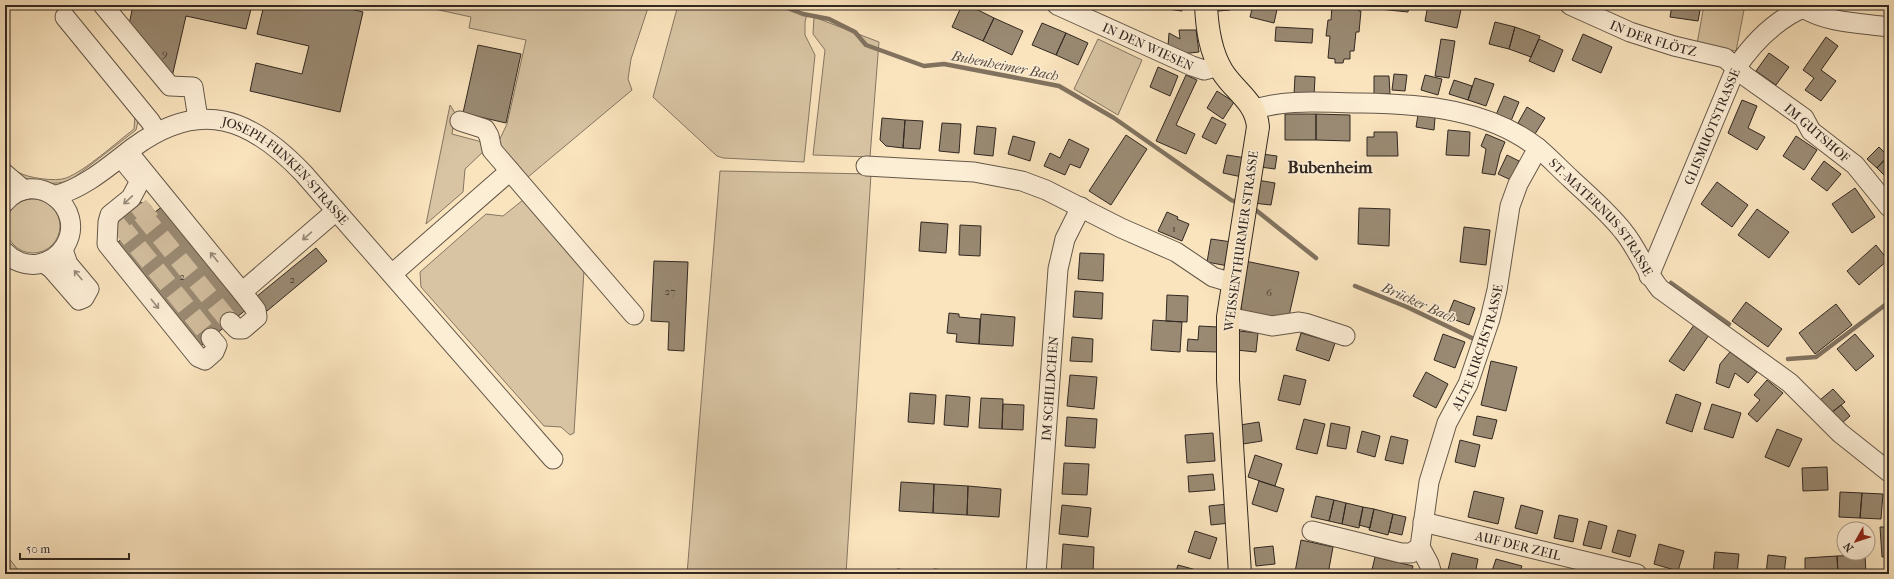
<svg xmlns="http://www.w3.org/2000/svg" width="1894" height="579" viewBox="0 0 1894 579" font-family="'IM FELL French Canon',serif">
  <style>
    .green { fill: #d8c4a3; stroke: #857662 }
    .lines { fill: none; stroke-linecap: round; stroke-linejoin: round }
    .stream { stroke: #81725f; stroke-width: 4.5 }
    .building { fill: #9a8a73; stroke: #322821 }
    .minor-tunnel { stroke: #d2be9f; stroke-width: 19; stroke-dasharray: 19 10; stroke-linecap: butt }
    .minor-casing { stroke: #645748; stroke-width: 21 }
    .major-casing { stroke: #322821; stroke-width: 24 }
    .minor { stroke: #fcedd5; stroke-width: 19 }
    .major { stroke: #fae4be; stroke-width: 22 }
    .oneway { stroke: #978a7b }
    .labels { text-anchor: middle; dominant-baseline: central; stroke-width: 3; stroke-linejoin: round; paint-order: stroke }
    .number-label { font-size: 11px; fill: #4c4036 }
    .street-label { font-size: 13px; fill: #322821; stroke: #fcedd5 }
    .water-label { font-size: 14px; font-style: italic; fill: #5a4d40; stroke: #fcedd5 }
    .district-label { font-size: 17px; font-weight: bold; fill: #322821; stroke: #fcedd5 }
  </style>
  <rect width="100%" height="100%" fill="#fae4be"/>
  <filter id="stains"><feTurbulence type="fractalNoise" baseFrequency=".005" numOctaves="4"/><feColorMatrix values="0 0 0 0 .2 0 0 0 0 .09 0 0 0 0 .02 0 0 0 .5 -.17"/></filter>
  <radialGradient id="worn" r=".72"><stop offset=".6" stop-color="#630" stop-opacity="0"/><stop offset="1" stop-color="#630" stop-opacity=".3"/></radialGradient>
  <!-- green -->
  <path class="green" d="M416,5H649L631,59L628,79L632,90L528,177L498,143L507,124L526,40L469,28L471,17Z
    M678,5H783L807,14L805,22V35L815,55L804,162L723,158L717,156L653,97Z
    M1704,5H1745L1736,51L1697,44Z
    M814,17L879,42L870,157L813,155L825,50L813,34Z
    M1098,39L1142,60L1118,115L1074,89Z
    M450,105L455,113L452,134L482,142L485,150L465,169L463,192L426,224Z
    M135,116L139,117L136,130L71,180C50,188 20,181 5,164V159C9,163 13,169 18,172C27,178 56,182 66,178C85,171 117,142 134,129Z
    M720,171L871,174L846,574H687Z
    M6 226a27 27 0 1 1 54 0a27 27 0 1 1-54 0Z
    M523,200L584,270L574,433L570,435L561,427L544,426L421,287L420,272L486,214L503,216Z
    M5,553L21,574H5Z"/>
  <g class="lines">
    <!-- stream -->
    <path class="stream" d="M780,5L803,14L829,19L855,32L866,45L924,66L944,64L1059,86L1114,118L1231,200L1239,203
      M1252,207L1316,258
      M1671,283L1729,324
      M1355,286L1407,307L1474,339
      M1788,359L1816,357L1889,302"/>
  </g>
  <!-- building -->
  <path class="building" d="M133,5H252L246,29L186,16L172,77L129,25Z
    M264,5H335L363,12L340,112L250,91L256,63L302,74L309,46L257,34Z
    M962,5H968L994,18L983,41L952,27Z
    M1154,5H1182V11L1153,7Z
    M1218,5H1230V10L1218,11Z
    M1253,5H1278L1274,23L1250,17Z
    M1332,5H1357L1359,11H1361L1359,32H1356L1354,51H1350V59H1344L1343,63H1335V59L1328,58L1330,36H1326L1328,20H1331Z
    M1379,5H1409L1408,12L1379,9Z
    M1428,5H1462L1457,28L1425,21Z
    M1672,5H1701L1698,21L1670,17Z
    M994,18L1023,31L1012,55L983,41Z
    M1495,22L1515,27L1509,49L1489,44Z
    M1042,23L1066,33L1056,55L1032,45Z
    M1276,27L1313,29L1312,43L1275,41Z
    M1515,27L1540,36L1531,57L1509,49Z
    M1179,30H1196L1199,52L1181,54L1168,46L1169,33L1180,39Z
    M1066,33L1088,43L1078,65L1056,55Z
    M1583,34L1612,47L1601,73L1572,60Z
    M1826,37L1838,46L1821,70L1836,81L1821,101L1805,90L1814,78L1803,70Z
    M1441,39L1455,41L1449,78L1435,76Z
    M1539,39L1563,50L1554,72L1529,61Z
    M478,45L521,54L506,123L463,113Z
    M1769,53L1789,67L1776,85L1756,71Z
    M1158,67L1178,76L1170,96L1150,87Z
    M1394,74L1407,75L1405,91L1392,90Z
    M1186,75L1197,80L1176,125L1195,134L1186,154L1156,141Z
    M1425,75L1442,79L1438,95L1421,90Z
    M1295,76L1315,77L1314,97L1294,95Z
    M1374,76H1389L1390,94H1374Z
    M1475,78L1494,84L1486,106L1468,100Z
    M1454,80L1472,86L1468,100L1449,94Z
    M1217,91L1234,102L1223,119L1207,108Z
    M1504,96L1519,102L1511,121L1496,115Z
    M1742,100L1757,106L1748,128L1765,137L1757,150L1728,133Z
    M1527,107L1545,118L1535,134L1518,123Z
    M1285,114H1316V140H1285Z
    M1316,114L1350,115V141L1316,140Z
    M1418,115L1435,118L1434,130L1416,127Z
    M1212,117L1226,124L1216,144L1202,137Z
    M882,118L905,120L903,148L886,146L880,140Z
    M905,120L923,121L920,149L903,148Z
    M942,123L961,124L959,153L939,151Z
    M977,126L996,128L993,156L974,154Z
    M1448,130L1470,132L1469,156L1446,155Z
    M1374,132H1397L1398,156H1367V137H1374Z
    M1486,134L1505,142L1500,154L1495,175L1482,173L1486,149L1481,146Z
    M1126,135L1147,149L1111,205L1089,191Z
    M1013,136L1035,142L1030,161L1008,154Z
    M1796,136L1817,150L1804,170L1783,156Z
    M1069,139L1089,149L1080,168L1070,164L1065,175L1044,166L1050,153L1060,158Z
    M1879,147L1888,156L1877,168L1867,159Z
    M1262,154L1277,156L1275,169L1260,167Z
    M1227,155L1246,158L1242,177L1223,173Z
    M1507,155L1519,161L1511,180L1498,174Z
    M1888,156L1889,157L1888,179L1877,168Z
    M1824,161L1841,174L1827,191L1811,179Z
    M1257,180L1275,183L1271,205L1253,203Z
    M1717,182L1748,205L1732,227L1701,204Z
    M1855,188L1875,217L1852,233L1832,204Z
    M137,202L149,204L155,212L163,206L247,309L201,346L117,243L124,237L116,228V219Z
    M1359,208L1390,209L1389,246L1358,244Z
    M1757,209L1789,232L1769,258L1738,235Z
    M1167,212L1178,217L1177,219L1189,224L1182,241L1158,231Z
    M921,222L948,224L946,253L919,251Z
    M960,225L981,226L980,256L959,255Z
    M1464,227L1490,230L1486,265L1460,262Z
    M1211,239L1232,242L1228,266L1207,262Z
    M1876,245L1888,260L1859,285L1847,271Z
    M316,248L327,261L267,311L256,297Z
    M1080,253L1104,254L1103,281L1078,279Z
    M654,261L688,262L684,351L668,350L669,322L651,321Z
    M1245,261L1299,272L1288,320L1241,311Z
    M1075,291L1103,293L1102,319L1073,317Z
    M1167,295L1188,296L1187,322L1166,321Z
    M1454,300L1475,308L1469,325L1447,317Z
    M1746,302L1782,329L1768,347L1732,321Z
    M1836,304L1852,325L1815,354L1799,333Z
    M949,313L959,314V317L980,319L979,344L956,342L957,334L947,333Z
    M981,314L1015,317L1013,346L979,344Z
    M1153,320L1182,322L1180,352L1151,350Z
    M1694,325L1709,335L1684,371L1669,361Z
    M1199,326L1218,327L1217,352L1187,351L1188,339L1198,340Z
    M1238,331L1258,333L1256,352L1236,350Z
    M1301,333L1335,343L1329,361L1296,350Z
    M1443,334L1465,342L1455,368L1434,360Z
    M1855,334L1874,356L1856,371L1837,349Z
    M1072,337L1093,339L1092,362L1070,361Z
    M1730,352L1757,372L1748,383L1735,373L1729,388L1716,383L1720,364Z
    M1491,361L1517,367L1506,411L1481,405Z
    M1426,372L1448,384L1436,408L1413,396Z
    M1070,375L1097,377L1094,409L1067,406Z
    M1284,375L1306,380L1300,405L1278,400Z
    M1767,380L1783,393L1757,422L1748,414L1760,400L1754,395Z
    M1833,389L1845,402L1831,413L1820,400Z
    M910,393L936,395L934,424L908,422Z
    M1676,394L1701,403L1692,432L1666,423Z
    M946,395L970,397L968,427L944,425Z
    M981,398L1003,399L1002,429L979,428Z
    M1003,404L1024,405L1023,430L1002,429Z
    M1712,404L1741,413L1733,438L1704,429Z
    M1841,405L1850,416L1841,424L1831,413Z
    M1477,416L1497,420L1492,439L1473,435Z
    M1067,417L1097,419L1095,448L1065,446Z
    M1304,419L1325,424L1317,454L1296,449Z
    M1259,422L1262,441L1243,444L1240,425Z
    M1331,423L1350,427L1346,449L1327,446Z
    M1777,429L1802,439L1789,467L1765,457Z
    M1362,431L1380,436L1375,457L1357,452Z
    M1213,433L1215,461L1187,463L1185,435Z
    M1391,436L1408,440L1403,464L1385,460Z
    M1460,440L1480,445L1475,467L1455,462Z
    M1255,455L1282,464L1275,486L1248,477Z
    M1064,463L1089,464L1087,495L1062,494Z
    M1827,467L1828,490L1803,491L1802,468Z
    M1213,474L1215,490L1189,492L1188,476Z
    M1259,481L1284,489L1277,512L1252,504Z
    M901,482L934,484L933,513L899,511Z
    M934,484L968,486L967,515L933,513Z
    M968,486L1001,489L999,517L967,515Z
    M1474,491L1504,498L1498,524L1468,517Z
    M1840,492L1862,493L1860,518L1839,517Z
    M1862,493L1883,494L1881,519L1860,518Z
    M1316,496L1334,500L1329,521L1311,517Z
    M1334,500L1346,503L1342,524L1329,521Z
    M1346,503L1363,507L1359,528L1342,524Z
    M1228,504L1230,523L1211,525L1209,506Z
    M1062,505L1091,508L1088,537L1059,534Z
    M1521,505L1543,511L1537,534L1515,528Z
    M1363,507L1374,509L1370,528L1359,525Z
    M1374,509L1393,514L1388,535L1369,530Z
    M1393,514L1406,517L1402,535L1389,532Z
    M1559,515L1578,519L1573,542L1554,538Z
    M1589,521L1607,526L1601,549L1583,545Z
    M1880,527H1889V556L1882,557Z
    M1618,530L1636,535L1630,557L1612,552Z
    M1195,531L1217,538L1210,559L1188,552Z
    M1301,540L1333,547L1328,574L1295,572Z
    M1063,544L1094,547L1093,574H1061Z
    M1659,544L1684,551L1678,571L1654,564Z
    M1273,546L1275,564L1256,566L1254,548Z
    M1715,552L1739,554L1737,574H1713Z
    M1452,553L1478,559L1475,574H1447Z
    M1768,555L1786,557L1784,574H1766Z
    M1865,555L1866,574H1838L1837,556Z
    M1837,556L1838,574H1805V558Z
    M1375,557L1413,566L1411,574H1371Z
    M1496,559L1522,566L1519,574H1491Z
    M1178,565L1200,571L1199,574H1175Z
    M897,569L920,571V574H897Z
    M934,569L955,571V574H934Z
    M975,570L1009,573L1008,574H975Z
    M1540,570L1555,574H1539Z"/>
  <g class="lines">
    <!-- minor-tunnel -->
    <path class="minor-tunnel" d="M152,207L124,230L211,338
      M142,214L230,322"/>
    <!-- minor casing -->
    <g class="minor-casing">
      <g id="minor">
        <path d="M103,5L170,86L193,87L198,119"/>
        <path id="s1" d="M1057,5L1192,66L1204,70L1219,66"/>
        <path id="s2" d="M1570,5L1630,32L1674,46L1725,58L1745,76L1804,118L1811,131L1855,165L1889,207"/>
        <path d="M1803,8C1828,23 1860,23 1889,27"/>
        <path d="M65,17L150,121L157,132"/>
        <path id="s3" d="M1254,110C1285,98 1328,103 1362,103C1423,104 1488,109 1538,148C1550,158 1560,169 1571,179C1589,196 1608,212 1623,231C1638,249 1645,271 1660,289L1790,383L1840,433L1889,472"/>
        <path d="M460,121L485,129L489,136L492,150L634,315"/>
        <path d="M128,152L242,292L336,211"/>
        <path d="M127,165L140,181L131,198L110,215L108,222L107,244L198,357L205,360L214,352L217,345L211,338"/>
        <path d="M866,166L974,172L1022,181L1046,190L1121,228L1176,252L1213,277L1233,283"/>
        <path d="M5,174L24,190"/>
        <path id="s4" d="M54,196C85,188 110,165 134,147C201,98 251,118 304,174L553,459"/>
        <path d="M5,202C35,167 88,208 65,246C59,256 50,262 38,264C26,266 13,261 5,252"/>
        <path d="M44,263L52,269L79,300L84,298L89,289L68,264L63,250"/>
        <path d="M392,274L510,171"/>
        <path id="s5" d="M1649,276L1736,68C1754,41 1779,17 1810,5"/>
        <path d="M1228,317L1272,326L1299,322L1305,323L1345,336"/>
        <path d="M230,322L237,329H243L257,317L256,310L242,292"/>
        <path id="s6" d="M1423,522L1637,574"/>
        <path id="s7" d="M1312,531L1401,553H1411L1420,547L1429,482L1447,423L1468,384L1490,319L1497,290L1510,206L1518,184L1538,148"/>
        <path d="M1420,547L1429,564L1432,574"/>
        <path id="s8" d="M1036,574L1058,269L1065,239L1081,207"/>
      </g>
    </g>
    <!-- major casing -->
    <g class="major-casing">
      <path id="major" d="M1206,5C1207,28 1210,51 1222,71C1234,91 1256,101 1258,127L1228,317V380L1240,574"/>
    </g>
    <!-- minor -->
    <use href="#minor" class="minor"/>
    <!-- major -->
    <use href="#major" class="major"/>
  </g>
  <!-- one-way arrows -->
  <defs><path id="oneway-shaft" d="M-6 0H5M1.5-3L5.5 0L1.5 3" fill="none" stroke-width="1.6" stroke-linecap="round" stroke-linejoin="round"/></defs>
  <g class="oneway">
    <use href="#oneway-shaft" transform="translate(128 200) rotate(137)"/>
    <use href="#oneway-shaft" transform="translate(307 236) rotate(139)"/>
    <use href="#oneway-shaft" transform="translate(214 257) rotate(-129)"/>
    <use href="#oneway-shaft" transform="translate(78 275) rotate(-130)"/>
    <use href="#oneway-shaft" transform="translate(155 304) rotate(51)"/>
  </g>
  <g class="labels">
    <!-- number labels -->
    <g class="number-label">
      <text x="165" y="53">9</text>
      <text x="1174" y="228">1</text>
      <text x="182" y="276">2</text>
      <text x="292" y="279">2</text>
      <text x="670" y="291">27</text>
      <text x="1269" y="292">6</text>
    </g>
    <!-- street labels -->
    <g class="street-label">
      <text stroke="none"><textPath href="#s2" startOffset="90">IN DER FLÖTZ</textPath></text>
      <text stroke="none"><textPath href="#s1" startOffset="100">IN DEN WIESEN</textPath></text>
      <text stroke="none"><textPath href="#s5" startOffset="162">GLISMUOTSTRASSE</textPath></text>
      <text transform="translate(1817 133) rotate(41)">IM GUTSHOF</text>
      <text stroke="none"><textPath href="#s4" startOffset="271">JOSEPH-FUNKEN-STRASSE</textPath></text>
      <text stroke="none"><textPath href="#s3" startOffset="388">ST.-MATERNUS-STRASSE</textPath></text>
      <text transform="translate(1241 241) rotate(-82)">WEISSENTHURMER STRASSE</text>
      <text stroke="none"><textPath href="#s7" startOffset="322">ALTE KIRCHSTRASSE</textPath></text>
      <text stroke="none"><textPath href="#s8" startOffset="186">IM SCHILDCHEN</textPath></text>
      <text stroke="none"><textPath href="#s6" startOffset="98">AUF DER ZEIL</textPath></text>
    </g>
    <!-- water labels -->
    <g class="water-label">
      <text transform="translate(1005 66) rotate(11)">Bubenheimer Bach</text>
      <text transform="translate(1419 303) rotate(24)">Brücker Bach</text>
    </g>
    <!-- district labels -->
    <g class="district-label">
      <text x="1330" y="167">Bubenheim</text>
    </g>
  </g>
  <!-- margin -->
  <rect width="1894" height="579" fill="none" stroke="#fae4be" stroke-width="20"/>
  <rect x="6" y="6" width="1882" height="567" fill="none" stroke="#322821" stroke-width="2"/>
  <rect x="10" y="10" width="1874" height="559" fill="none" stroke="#322821"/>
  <!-- north arrow -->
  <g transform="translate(1856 541) rotate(231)"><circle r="19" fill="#fcedd5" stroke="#ab9e8d"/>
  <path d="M0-3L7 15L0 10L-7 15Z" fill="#8f2418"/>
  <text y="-6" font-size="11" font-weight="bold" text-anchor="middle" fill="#322821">N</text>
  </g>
  <!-- scale -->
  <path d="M20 553v6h109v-6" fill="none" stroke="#322821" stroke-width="2"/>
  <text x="26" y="553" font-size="12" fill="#322821" stroke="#fcedd5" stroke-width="3" paint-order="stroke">50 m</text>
  <rect width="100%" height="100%" filter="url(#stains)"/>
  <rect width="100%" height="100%" fill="url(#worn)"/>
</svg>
